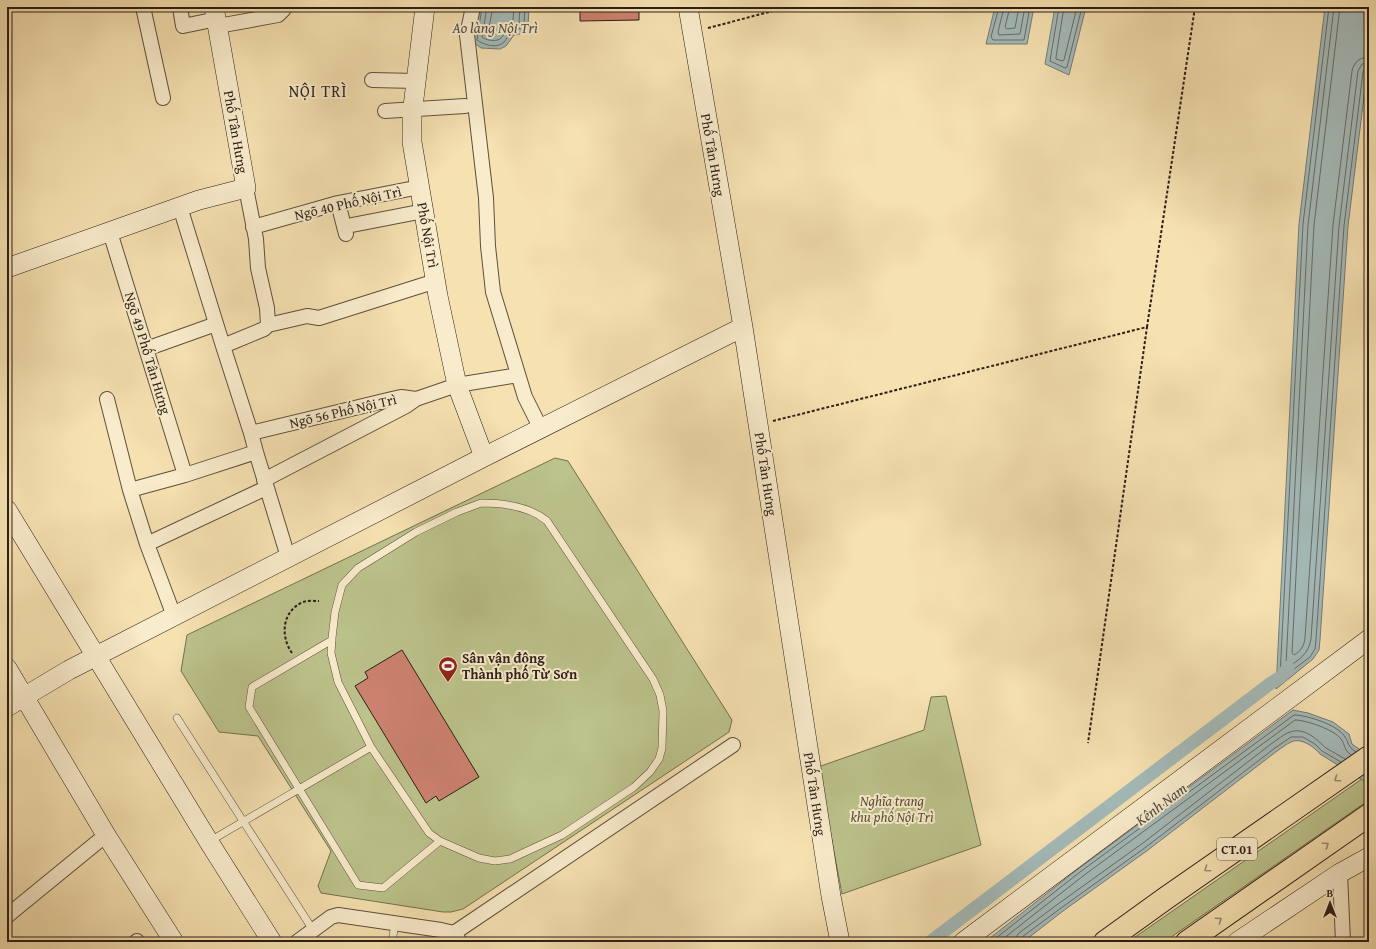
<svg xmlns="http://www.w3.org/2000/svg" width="1376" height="949" viewBox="0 0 1376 949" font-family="'Gentium Book Plus',serif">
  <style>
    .green { fill: #bcc38c; stroke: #747052 }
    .water { fill: #a4bab9; stroke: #747c78 }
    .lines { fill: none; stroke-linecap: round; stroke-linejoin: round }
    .shore { stroke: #686c68; stroke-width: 1 }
    .canal { stroke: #a4bab9; stroke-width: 13 }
    .building { fill: #cc826f; stroke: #2c1e17 }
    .lane-casing { stroke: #5e4f3e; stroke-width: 8 }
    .street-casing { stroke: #5e4f3e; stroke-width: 16 }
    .secondary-casing { stroke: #2c1e17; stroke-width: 20 }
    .highway-casing { stroke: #2c1e17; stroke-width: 24 }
    .path { stroke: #2c1e17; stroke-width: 2; stroke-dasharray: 3 2; stroke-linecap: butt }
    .lane { stroke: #f9eccc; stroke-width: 7 }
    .street { stroke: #f9eccc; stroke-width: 14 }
    .secondary { stroke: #f9eccc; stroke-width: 19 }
    .highway { stroke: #f6e1b1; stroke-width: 22 }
    .oneway { stroke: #9b896c }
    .labels { text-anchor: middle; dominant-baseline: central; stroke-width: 4; stroke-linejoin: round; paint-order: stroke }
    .shield { fill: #f9eccc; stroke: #6a5c4d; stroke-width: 1 }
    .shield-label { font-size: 13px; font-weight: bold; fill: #2c1e17 }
    .street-label { font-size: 14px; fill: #2c1e17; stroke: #f9eccc }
    .poi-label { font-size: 14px; font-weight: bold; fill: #2c1e17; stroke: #f9eccc; text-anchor: start }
    .park-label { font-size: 14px; font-style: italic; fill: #57503a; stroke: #f9eccc }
    .water-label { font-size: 15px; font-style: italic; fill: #504d48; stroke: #f9eccc }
    .quarter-label { font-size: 16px; letter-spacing: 1px; fill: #2c1e17; stroke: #f9eccc }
  </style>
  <rect width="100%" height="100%" fill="#f6e1b1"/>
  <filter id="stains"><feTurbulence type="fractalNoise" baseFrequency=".005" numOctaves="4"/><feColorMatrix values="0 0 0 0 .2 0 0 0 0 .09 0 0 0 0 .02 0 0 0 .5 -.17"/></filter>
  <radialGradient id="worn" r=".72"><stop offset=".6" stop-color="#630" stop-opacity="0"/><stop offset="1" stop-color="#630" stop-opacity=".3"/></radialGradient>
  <!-- green -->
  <path class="green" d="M555,458L568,461L732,720L729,732L463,909L451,912H443L321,893L318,886L331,851L258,736L219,732L181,671L187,635Z
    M946,696L981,845L842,894L818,767L924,730L931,697Z
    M1369,774V800L1164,942H1128Z"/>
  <!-- water -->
  <path class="water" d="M479,7H529L528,27L520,34L514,35L506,46L500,49L481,48L473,42Z
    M995,7H1034L1027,44H986Z
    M1055,7H1086L1069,75L1045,64Z
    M1325,7H1369V56L1348,226L1320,640L1319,650L1313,659L1276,689L1299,224Z
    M1293,710L1308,713L1333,722L1349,734L1352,744L1369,756V784L1320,754C1314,747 1301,737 1291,742C1286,744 1282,748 1277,751L1148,850L1063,911L1023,942H985L1078,869Z"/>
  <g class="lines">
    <!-- shore -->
    <path class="shore" d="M482,7L477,40C484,45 497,49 504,42C507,39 509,33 513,32C518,29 520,29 524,25L525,7
      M487,7L482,37C485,40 495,42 500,39C503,37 505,32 508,29C511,26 516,26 519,23L520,7
      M493,7L488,32L490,34H496L505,24L513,20L514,7
      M999,7L991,37L993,40H1024L1030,7
      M1004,7L998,32L999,35L1020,34L1025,7
      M1010,7L1005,27L1007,29L1015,28L1019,7
      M1059,7L1050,61L1065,68L1067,67L1082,7
      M1064,7L1056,57V59L1062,61L1064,60L1077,7
      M1329,7L1303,224L1280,676L1282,678L1310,657L1315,649L1316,640L1344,226L1363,72L1365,68H1369
      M1334,7L1308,225L1286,665L1287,667C1299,661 1309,653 1311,639L1339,226L1358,71L1362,64L1369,63
      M1340,7L1314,225L1292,653L1294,655C1301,651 1304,646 1305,638L1333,225L1352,71C1354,62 1360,57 1369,57
      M991,942L1080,872L1294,715C1307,715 1338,725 1345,737C1350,744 1346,745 1356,752
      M999,942L1083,876L1295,720C1306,720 1335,730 1341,739C1346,746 1343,749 1351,755
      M1016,942V937L1019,933L1058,904L1143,843L1271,744C1277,740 1284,734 1290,732C1305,727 1316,739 1326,748C1332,752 1339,755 1345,759
      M1021,942L1022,937L1061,908L1146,847L1275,748L1291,737H1303L1315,744L1322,751L1341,762"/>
    <!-- canal -->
    <path class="canal" d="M930,942L1271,683L1282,676L1288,667"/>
  </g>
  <!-- building -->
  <path class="building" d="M580,7H639V20L580,21Z
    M402,650L479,777L439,801L436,796L426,803L355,686L368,678L365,672Z"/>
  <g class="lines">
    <!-- lane casing -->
    <g class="lane-casing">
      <path id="lane" d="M481,503C504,503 529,506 547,521L653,679L660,695L663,711L662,748L659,759L650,772L634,787L562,835L510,859L495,861L479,858L440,841L429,833L371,747L338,682L331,653L332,638L335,612L342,585L358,568L416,532L457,512Z
        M332,640L252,687L249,707L358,885L383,888L440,841
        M177,718L313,930
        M210,841L371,747
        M392,942L395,924"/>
    </g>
    <!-- street casing -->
    <g class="street-casing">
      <path id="street" d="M143,7L163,98
        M180,7L183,26L217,19
        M473,7L467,35L486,198L488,246L493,292L525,397L541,429
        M218,26L278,15L284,9
        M372,80L416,81
        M385,111L465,106
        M246,188L256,239L258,268L267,308L268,325
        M338,203L346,234
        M180,207L223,346L251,433L256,452L288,557
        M352,225L424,211
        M253,227L338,203L420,187
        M110,232L185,475
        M223,346L264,329L268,325L307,316L319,318L436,281
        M146,349L216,324
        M107,399L130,490
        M251,433L392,399L401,397L416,399L457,385L518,375
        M264,480L406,406L416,399
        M147,544L266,488
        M174,616L147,544L130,490L185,475L256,452
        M1340,873L1343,942
        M7,916L106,835
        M454,933L733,745
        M136,942L137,941
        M297,942L331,917L338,915L441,930L454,933L460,942"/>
    </g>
    <!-- secondary casing -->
    <g class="secondary-casing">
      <path id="secondary" d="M425,7L412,115V142L438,296L457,385L484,457
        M688,7L743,327L831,896L840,942
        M7,268L199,200L246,188L214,7
        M7,510L209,842L272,942
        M7,668L106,835L174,942
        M7,707L69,670L484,457L743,327
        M963,942L1369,639
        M1237,942L1340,873L1369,857"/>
    </g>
    <!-- highway casing -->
    <g class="highway-casing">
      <path id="highway" d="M1105,942L1166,898L1369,757
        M1187,942L1369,815"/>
    </g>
    <!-- path -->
    <path class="path" d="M708,28L788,7
      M1147,327L1195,7
      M773,421L1147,327L1088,743
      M292,653C280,636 282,611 303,602C308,600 314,601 319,601"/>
    <!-- lane -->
    <use href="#lane" class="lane"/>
    <!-- street -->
    <use href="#street" class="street"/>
    <!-- secondary -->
    <use href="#secondary" class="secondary"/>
    <!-- highway -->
    <use href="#highway" class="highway"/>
  </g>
  <!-- one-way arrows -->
  <defs><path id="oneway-chevron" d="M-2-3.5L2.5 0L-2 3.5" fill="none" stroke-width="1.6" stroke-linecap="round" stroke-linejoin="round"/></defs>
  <g class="oneway">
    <use href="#oneway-chevron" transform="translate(1337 779) rotate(145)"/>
    <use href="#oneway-chevron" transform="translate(1326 845) rotate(-35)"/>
    <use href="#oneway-chevron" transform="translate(1207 869) rotate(145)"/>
    <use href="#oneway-chevron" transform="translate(1219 920) rotate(-35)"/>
  </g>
  <!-- icons -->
  <defs>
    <g id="stadium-pin" transform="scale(1)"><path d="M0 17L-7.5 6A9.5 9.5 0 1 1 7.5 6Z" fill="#8f2418" stroke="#f9eccc"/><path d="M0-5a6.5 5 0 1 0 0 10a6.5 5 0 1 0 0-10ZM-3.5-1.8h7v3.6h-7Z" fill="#fff"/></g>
  </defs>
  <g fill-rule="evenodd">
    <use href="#stadium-pin" x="448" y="666"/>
  </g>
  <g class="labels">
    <!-- shield labels -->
    <rect class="shield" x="1217" y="838" width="40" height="22" rx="3"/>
    <g class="shield-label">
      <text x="1237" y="849">CT.01</text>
    </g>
    <!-- street labels -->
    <g class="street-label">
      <text transform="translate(236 132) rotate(80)">Phố Tân Hưng</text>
      <text transform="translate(713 155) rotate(80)">Phố Tân Hưng</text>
      <text transform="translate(348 203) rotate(-13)">Ngõ 40 Phố Nội Trì</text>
      <text transform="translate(428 235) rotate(80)">Phố Nội Trì</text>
      <text transform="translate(148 353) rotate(73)">Ngõ 49 Phố Tân Hưng</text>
      <text transform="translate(343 411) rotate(-13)">Ngõ 56 Phố Nội Trì</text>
      <text transform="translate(766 474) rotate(81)">Phố Tân Hưng</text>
      <text transform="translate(815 794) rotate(81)">Phố Tân Hưng</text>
    </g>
    <!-- poi labels -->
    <g class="poi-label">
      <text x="462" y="658">Sân vận động<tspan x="462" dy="16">Thành phố Từ Sơn</tspan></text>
    </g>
    <!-- park labels -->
    <g class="park-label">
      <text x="892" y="801">Nghĩa trang<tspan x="892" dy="16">khu phố Nội Trì</tspan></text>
    </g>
    <!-- water labels -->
    <g class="water-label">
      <text x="495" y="27">Ao làng Nội Trì</text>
      <text transform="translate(1161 804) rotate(-37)">Kênh Nam</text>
    </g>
    <!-- quarter labels -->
    <g class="quarter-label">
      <text x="318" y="91">NỘI TRÌ</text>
    </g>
  </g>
  <!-- margin -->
  <rect width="1376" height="949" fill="none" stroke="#f6e1b1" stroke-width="24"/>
  <rect x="8" y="8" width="1360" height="933" fill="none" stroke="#2c1e17" stroke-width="2"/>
  <rect x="12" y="12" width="1352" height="925" fill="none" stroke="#2c1e17"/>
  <!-- north arrow -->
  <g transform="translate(1330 903)" stroke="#f9eccc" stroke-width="3" paint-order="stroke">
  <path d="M0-3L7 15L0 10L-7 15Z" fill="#2c1e17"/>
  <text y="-6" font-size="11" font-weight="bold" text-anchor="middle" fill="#2c1e17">B</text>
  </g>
  <rect width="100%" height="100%" filter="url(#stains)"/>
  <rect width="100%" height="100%" fill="url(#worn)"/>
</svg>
